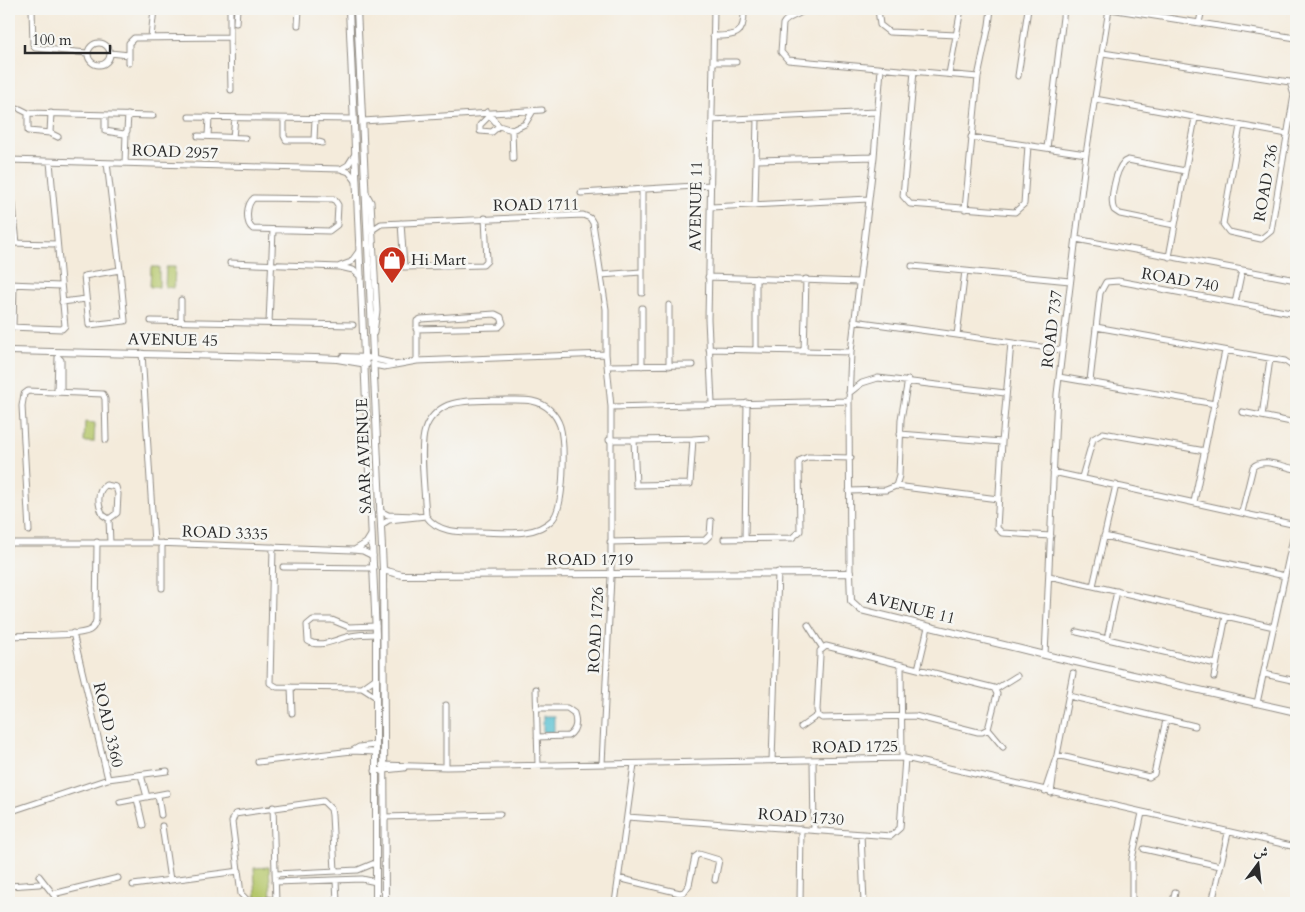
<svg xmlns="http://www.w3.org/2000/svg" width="1305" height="912" viewBox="0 0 1305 912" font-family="Cardo,Amiri,serif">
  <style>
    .green { fill: #b5c76a; stroke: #70794a }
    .water { fill: #55c0d1; stroke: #40767e }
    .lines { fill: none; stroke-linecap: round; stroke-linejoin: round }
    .minor-casing { stroke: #908b83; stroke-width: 7 }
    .tertiary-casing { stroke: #908b83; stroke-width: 8 }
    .minor { stroke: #fff; stroke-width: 5 }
    .tertiary { stroke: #fff; stroke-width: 6 }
    .labels { text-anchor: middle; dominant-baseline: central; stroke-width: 5; stroke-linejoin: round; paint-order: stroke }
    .street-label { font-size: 16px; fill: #2b2b2b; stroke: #f6f6f2 }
    .poi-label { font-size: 16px; fill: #2b2b2b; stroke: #f6f6f2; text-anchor: start }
  </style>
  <rect width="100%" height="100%" fill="#f6f6f2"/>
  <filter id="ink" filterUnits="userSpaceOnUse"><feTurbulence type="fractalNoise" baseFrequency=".02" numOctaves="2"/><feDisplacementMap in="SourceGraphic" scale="10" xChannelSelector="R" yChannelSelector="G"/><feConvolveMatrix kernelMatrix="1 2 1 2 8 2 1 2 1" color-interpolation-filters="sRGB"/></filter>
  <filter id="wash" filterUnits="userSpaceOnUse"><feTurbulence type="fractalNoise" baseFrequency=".0096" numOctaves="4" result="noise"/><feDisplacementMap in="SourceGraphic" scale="20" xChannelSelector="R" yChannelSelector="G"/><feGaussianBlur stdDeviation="1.12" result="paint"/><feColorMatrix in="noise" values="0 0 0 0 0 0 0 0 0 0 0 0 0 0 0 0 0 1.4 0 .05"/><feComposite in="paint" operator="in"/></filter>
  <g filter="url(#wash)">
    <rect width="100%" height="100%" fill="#f4ebdb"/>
    <!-- green -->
    <path class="green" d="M151,267H159V287H150Z
      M166,267H175L174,288L165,287Z
      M85,422L95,423L94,442H84Z
      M269,867L271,897L256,898L254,868Z"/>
    <!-- water -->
    <path class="water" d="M543,716H554V732H543Z"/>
  </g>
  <g filter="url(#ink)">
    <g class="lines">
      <!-- minor casing -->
      <g class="minor-casing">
        <path id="minor" d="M32,9L33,44L35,48L87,53
          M805,9C799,16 787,16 783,24L781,52L788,60L978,77
          M878,9L880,25L889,32L957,35
          M1110,9L1296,38
          M236,23L237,9
          M1199,23L1202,9
          M298,25L299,9
          M713,36C737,36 745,35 744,9
          M151,37L154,9
          M230,37L231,90
          M88 54a11 11 0 1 1 22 0a11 11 0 1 1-22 0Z
          M110,53L129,55
          M1103,53L1296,83
          M713,62H736
          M129,63V43L134,38L230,37V9
          M914,71L903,196L910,204L1015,212L1024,204L1028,145
          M949,74L961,9
          M1018,76L1028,9
          M1095,99L1287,134
          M20,109L28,113L153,116
          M487,112L499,126L512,130L525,124L533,111
          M28,113V131L50,133L58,137
          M105,115V131L124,134L127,131L128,115
          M489,116L480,125V131L492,132L499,126
          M189,117L353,119
          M284,119V136L286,140H311L322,143
          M712,120L876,112
          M363,121L542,110
          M1240,126L1223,224L1229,232L1261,239L1271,231L1272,225L1294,95L1290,82
          M512,130L513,159
          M50,133L51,113
          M198,136L245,138
          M208,136L209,117
          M233,137L235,118
          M971,137L1086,154
          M314,140L315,119
          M1047,148L1064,9
          M9,160L340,169L349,172L356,181
          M756,160L874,157
          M107,163L120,270
          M125,163L126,133
          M9,167L17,243
          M341,169L348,165L355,154
          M366,193L371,202L377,311L374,333
          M581,193L711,185
          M254,198L334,199L338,205L337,225L329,231L253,229C245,223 246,204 254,198Z
          M755,205L757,118
          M711,207L869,199
          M965,209L978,77L989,25L991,9
          M401,223L404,267L483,265L487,261L485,218
          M1174,225L1120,214L1114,210C1109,200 1116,170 1124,162L1128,160L1185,171
          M372,230L381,224L583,215L590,218L593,223L606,309V354L611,407V577L602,764
          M1076,239L1296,280
          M9,243L57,244
          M1169,257L1195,118
          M230,263L340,267L353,270L361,277
          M340,266L351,262L359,251
          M912,266L1070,281
          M120,270L125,321L89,325L84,276Z
          M965,271L957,335L1062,350
          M601,275L641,272
          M708,277L859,282
          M756,278V350
          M9,284L61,286
          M642,293V190
          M62,302L86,299
          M1235,303L1242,270
          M151,321L353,325
          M181,321V300
          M854,321L957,335
          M269,323L273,230
          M9,327L62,329L65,326L50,162
          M13,327L14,285
          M1096,327L1285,361L1292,366L1296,373
          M416,329L499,327L503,323L501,317L495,314L421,319L417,321V361
          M1011,343L1002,442L997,528L1002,533L1051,536
          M709,349L851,352
          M804,351L806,279
          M142,353L154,543
          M374,359L392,363
          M374,365L384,367L417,361L606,354
          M607,366L693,365
          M642,366V308
          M669,366V305
          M1059,377L1215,404
          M1090,381L1100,293L1106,282L1118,281L1296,314
          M57,391L58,357L61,360V391
          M849,393L862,383L878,378L1005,393
          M506,400C521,400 538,398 550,410C554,414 558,420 560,426C565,443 565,507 552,520C534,538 502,532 478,532C459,532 438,533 426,516C425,496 419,446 425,430C428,419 438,409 448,405C466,399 488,401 506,400Z
          M712,403L708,319L714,9
          M611,407L849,401
          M1242,412L1296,423
          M1262,416L1270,359
          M900,434L1002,442
          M693,439L690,484L636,485L634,440Z
          M693,439L707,438
          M609,440H634
          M1053,472L1296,525
          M1082,477L1093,439L1103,433L1205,451
          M106,485L116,487L118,494L117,513L109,519L103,515C98,506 96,491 106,485Z
          M896,486L998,499
          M849,491L886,490L896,486L899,476L901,419L908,380
          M1194,502L1225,351
          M380,511L388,515L416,516
          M1242,512L1253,467C1262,457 1284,467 1296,469
          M109,519L110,543
          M381,525L389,520L426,516
          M29,531L22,406L24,394L28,391L103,394L105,399L106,440
          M1104,536L1285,576
          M724,539L792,538L800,531L799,463L801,460L808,457L851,458
          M745,539L747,403
          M610,542L705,540L710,535L711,521
          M9,543H154L353,550L363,551L373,556
          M273,547L270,683L277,687L362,688L376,697
          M356,549L366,543L371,535
          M283,567L374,568
          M850,573L849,401L851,352L874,157L881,69
          M1049,576L1274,627
          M1093,586L1116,485
          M162,588V543
          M808,625L822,647
          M376,626L349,627L332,620H313L307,625L308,641C321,649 338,638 351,636C360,634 368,634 376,634
          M1077,632L1216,664
          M73,633L108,779
          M9,636C25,635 78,637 90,630C94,628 95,624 96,620L97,542
          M1107,639L1117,591
          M826,646L994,688L997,694L988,729L982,732H978L915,716L822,718L818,715L817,710L820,655V651Z
          M1045,655L1057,394L1086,154L1109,9
          M901,666L902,758
          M918,669L928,627
          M1264,674L1296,681
          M1214,677L1226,616
          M291,687L292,713
          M362,688L376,678
          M536,689L538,765
          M996,689L1017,676
          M1069,696L1195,726
          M1257,703L1296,525
          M446,705V767
          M536,708H567L574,713C577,722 577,730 568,736L537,737
          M801,727L818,715
          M988,729L1003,747
          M352,751L359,747L375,745
          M1057,755L1149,777L1154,774L1166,720
          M813,760L814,830
          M772,761L778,572
          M258,762L352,751L375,752
          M382,765L446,767L905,758L1296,847
          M375,771L404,768
          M141,775L147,797
          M1045,791L1057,755L1073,673
          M1051,793L1055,764
          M158,795L161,815
          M137,799L143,825
          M120,802L167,793
          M273,807L276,903
          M9,812L108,779L167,771
          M384,817L500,814
          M627,817L891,836L900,828L905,758
          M162,826L170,880
          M861,834L864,903
          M1144,849L1220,866
          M275,874L358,870L375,863
          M39,876L60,903
          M618,878L680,893L684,892L689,885L695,857L699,854L719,860L715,880
          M336,880L337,903
          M275,882L362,879L376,882
          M133,885L239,871
          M9,886L39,884
          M53,894L118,878
          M276,899L248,901L241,894L232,822L235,814L323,801L331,809L332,815L335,871
          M615,903L634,764
          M747,903H762
          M800,903L801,829
          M1132,903V859L1142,813
          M1173,903L1175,892
          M1212,903L1228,833"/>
      </g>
      <!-- tertiary casing -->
      <g class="tertiary-casing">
        <path id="tertiary" d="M349,9L376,634V903
          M357,9L383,570L385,903
          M9,351L315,358L337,359L367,364
          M343,357L368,358
          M383,570L402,575L850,573L851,601L861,610L1045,655L1296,712"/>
      </g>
      <!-- minor -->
      <use href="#minor" class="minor"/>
      <!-- tertiary -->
      <use href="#tertiary" class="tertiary"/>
    </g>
  </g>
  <!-- icons -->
  <defs>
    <g id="shop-pin" transform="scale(1.4375)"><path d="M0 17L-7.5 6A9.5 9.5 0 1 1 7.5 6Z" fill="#c8321e" stroke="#f6f6f2"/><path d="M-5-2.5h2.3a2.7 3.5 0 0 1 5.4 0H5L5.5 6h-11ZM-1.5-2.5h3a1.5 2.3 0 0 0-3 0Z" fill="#fff"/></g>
  </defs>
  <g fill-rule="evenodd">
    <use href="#shop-pin" x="392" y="260"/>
  </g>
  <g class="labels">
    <!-- street labels -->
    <g class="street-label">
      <text transform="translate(175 152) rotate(2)">ROAD 2957</text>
      <text transform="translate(1266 183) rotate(-80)">ROAD 736</text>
      <text transform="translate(536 205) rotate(-1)">ROAD 1711</text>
      <text transform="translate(696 206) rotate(-89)">AVENUE 11</text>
      <text transform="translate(1180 280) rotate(10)">ROAD 740</text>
      <text transform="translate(1052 329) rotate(-83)">ROAD 737</text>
      <text transform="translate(173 340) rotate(1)">AVENUE 45</text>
      <text transform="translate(364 456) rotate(-92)">SAAR AVENUE</text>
      <text transform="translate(225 533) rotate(2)">ROAD 3335</text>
      <text x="590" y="560">ROAD 1719</text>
      <text transform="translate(911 608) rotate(14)">AVENUE 11</text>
      <text transform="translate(596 630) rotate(-87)">ROAD 1726</text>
      <text transform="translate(108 725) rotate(77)">ROAD 3360</text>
      <text transform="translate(855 747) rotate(-1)">ROAD 1725</text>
      <text transform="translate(801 817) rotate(4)">ROAD 1730</text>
    </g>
    <!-- poi labels -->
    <g class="poi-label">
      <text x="411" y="260">Hi Mart</text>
    </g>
  </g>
  <!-- margin -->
  <rect width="1305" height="912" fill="none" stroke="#f6f6f2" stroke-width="30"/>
  <!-- north arrow -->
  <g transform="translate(1258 864) rotate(15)" stroke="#f6f6f2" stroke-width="4" paint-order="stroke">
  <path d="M0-4L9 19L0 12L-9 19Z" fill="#2b2b2b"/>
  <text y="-8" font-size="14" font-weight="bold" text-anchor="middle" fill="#2b2b2b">ش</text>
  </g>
  <!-- scale -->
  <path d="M25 45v8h85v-8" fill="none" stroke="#2b2b2b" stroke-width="2.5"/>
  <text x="32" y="45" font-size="15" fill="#2b2b2b" stroke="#f6f6f2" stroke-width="4" paint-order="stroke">100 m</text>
</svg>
